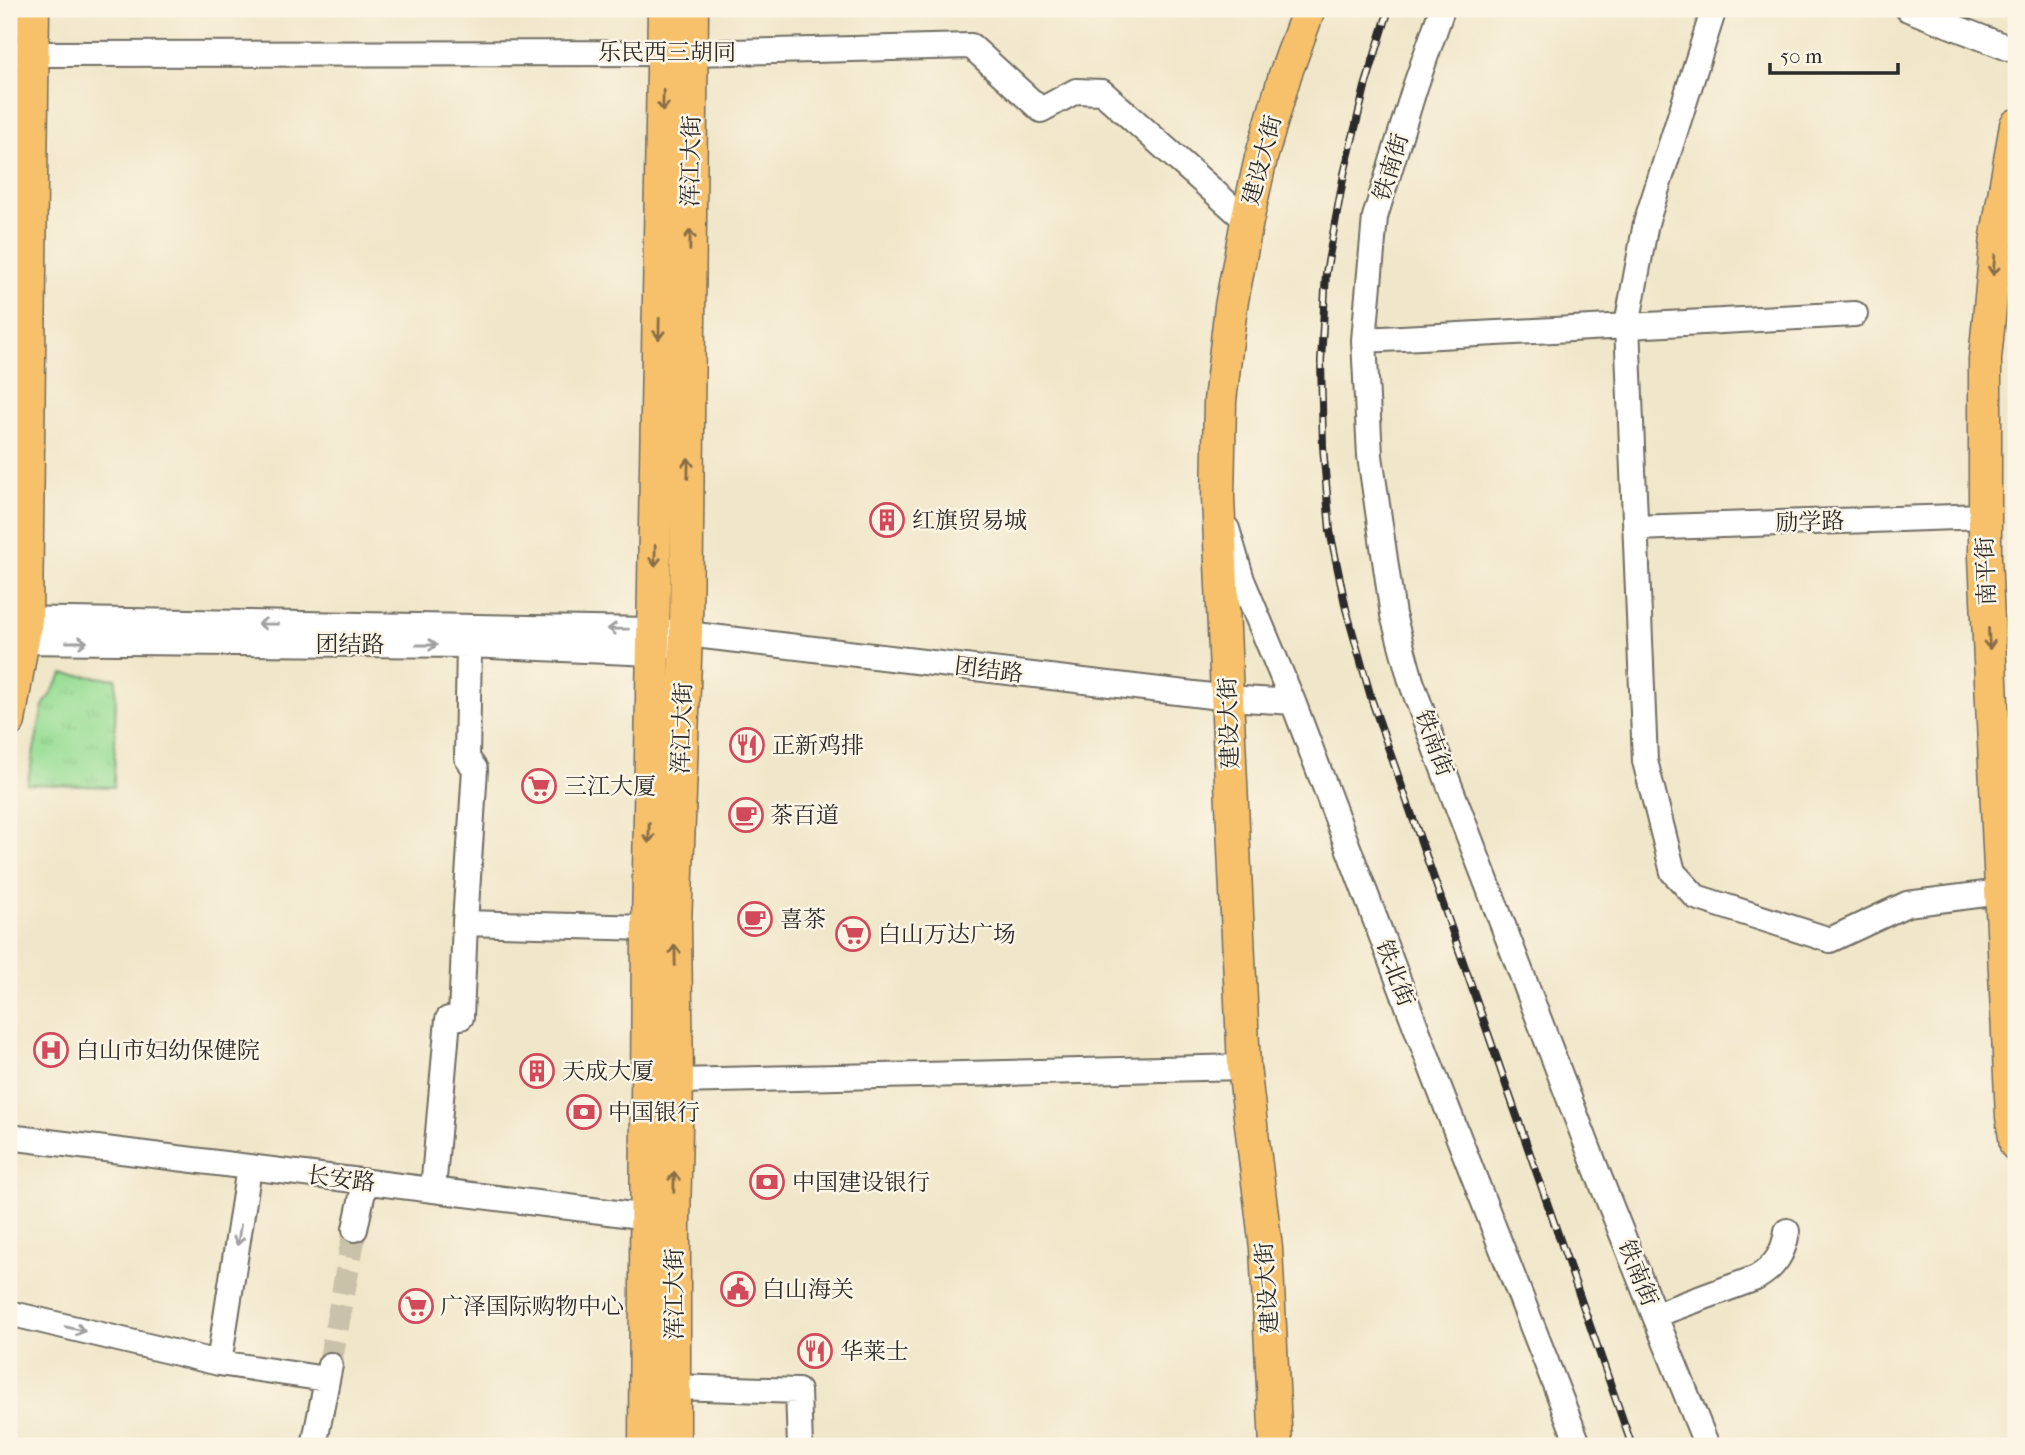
<svg xmlns="http://www.w3.org/2000/svg" width="2025" height="1455" viewBox="0 0 2025 1455" font-family="'IM FELL French Canon','Noto Serif SC',serif">
  <style>
    .park { fill: url(#park-tufts); stroke: #628460; stroke-width: 2 }
    .lines { fill: none; stroke-linecap: round; stroke-linejoin: round }
    .minor-tunnel { stroke: #c9c1a9; stroke-width: 24; stroke-dasharray: 24 12; stroke-linecap: butt }
    .minor-casing { stroke: #706c62; stroke-width: 28 }
    .major-casing { stroke: #706c62; stroke-width: 35 }
    .minor { stroke: #fff; stroke-width: 24 }
    .major { stroke: #f7c06b; stroke-width: 32 }
    .rail-casing { stroke: #2b2b2b; stroke-width: 8 }
    .rail { stroke: #fcf5e5; stroke-width: 5; stroke-dasharray: 16; stroke-linecap: butt }
    .oneway { stroke: #876e48 }
    .oneway2 { stroke: #a0a0a0 }
    .labels { text-anchor: middle; dominant-baseline: central; stroke-width: 5; stroke-linejoin: round; paint-order: stroke }
    .street-label { font-size: 23px; fill: #2b2b2b; stroke: #fcf5e5 }
    .poi-label { font-size: 23px; fill: #2b2b2b; stroke: #fcf5e5; text-anchor: start }
  </style>
  <defs>
    <pattern id="park-tufts" width="24" height="20" patternUnits="userSpaceOnUse" patternTransform="scale(1.75)"><rect width="24" height="20" fill="#99de96"/><path d="M3 7l-1-3M5 7V3M7 7l1-3M15 17l-1-3M17 17v-4M19 17l1-3" fill="none" stroke="#84bf81"/></pattern>
  </defs>
  <rect width="100%" height="100%" fill="#fcf5e5"/>
  <filter id="ink" filterUnits="userSpaceOnUse"><feTurbulence type="fractalNoise" baseFrequency=".0143" numOctaves="2"/><feDisplacementMap in="SourceGraphic" scale="14" xChannelSelector="R" yChannelSelector="G"/><feConvolveMatrix kernelMatrix="1 2 1 2 8 2 1 2 1" color-interpolation-filters="sRGB"/></filter>
  <filter id="wash" filterUnits="userSpaceOnUse"><feTurbulence type="fractalNoise" baseFrequency=".00686" numOctaves="4" result="noise"/><feDisplacementMap in="SourceGraphic" scale="28" xChannelSelector="R" yChannelSelector="G"/><feGaussianBlur stdDeviation="1.57" result="paint"/><feColorMatrix in="noise" values="0 0 0 0 0 0 0 0 0 0 0 0 0 0 0 0 0 1.4 0 .05"/><feComposite in="paint" operator="in"/></filter>
  <g filter="url(#wash)">
    <rect width="100%" height="100%" fill="#f0e6c9"/>
    <!-- park -->
    <path class="park" d="M63,674L116,679L114,787L27,784L43,706Z"/>
  </g>
  <g filter="url(#ink)">
    <g class="lines">
      <!-- minor-tunnel -->
      <path class="minor-tunnel" d="M668,714L670,537
        M330,1364L355,1229"/>
      <!-- minor casing -->
      <g class="minor-casing">
        <path id="minor" d="M1442,9L1415,87L1375,217L1364,340L1370,456L1393,615L1411,681L1434,745L1600,1179L1707,1446
          M1714,9L1646,223L1627,325L1645,761L1673,872L1696,897L1830,940L1907,904L2001,892
          M1908,9L2016,51
          M9,54L692,53L971,46L1041,110L1076,91L1102,92L1247,221
          M1364,340L1855,314
          M1635,528L1985,516
          M1227,529L1242,580L1293,702L1433,1072L1579,1446
          M9,619L653,630L1228,698L1293,702
          M9,641L469,645L652,653L667,645
          M469,645L467,758L475,769L465,923L648,928
          M677,1081L1244,1067
          M9,1137L664,1219
          M433,1190L448,1019L461,1017L465,923
          M355,1229L365,1182
          M9,1313L219,1363L326,1379
          M1655,1315L1756,1278C1775,1267 1784,1253 1787,1231
          M219,1363L249,1168
          M674,1387L798,1391L800,1446
          M314,1446L330,1365"/>
      </g>
      <!-- major casing -->
      <g class="major-casing">
        <path id="major" d="M2016,125L1997,236L1985,359V557L2012,1117L2016,1145
          M9,721L26,620L33,9
          M645,1446L648,928L664,9
          M674,1446V1220L677,1081L675,925L686,634L692,9
          M1276,1446L1266,1248L1244,1067L1218,498L1220,401L1231,306L1247,221L1261,158L1285,75L1309,9"/>
      </g>
      <!-- minor -->
      <use href="#minor" class="minor"/>
      <!-- major -->
      <use href="#major" class="major"/>
      <!-- rail casing -->
      <g class="rail-casing">
        <path id="rail" d="M1389,9L1365,87L1344,174L1326,273L1321,361L1323,446L1330,531L1346,609L1372,701L1632,1446"/>
      </g>
      <!-- rail -->
      <use href="#rail" class="rail"/>
    </g>
    <!-- one-way arrows -->
    <defs><path id="oneway-shaft" d="M-6 0H5M1.5-3L5.5 0L1.5 3" fill="none" stroke-width="1.6" stroke-linecap="round" stroke-linejoin="round" transform="scale(1.75)"/></defs>
    <g class="oneway">
      <use href="#oneway-shaft" transform="translate(663 101) rotate(91)"/>
      <use href="#oneway-shaft" transform="translate(690 240) rotate(-89)"/>
      <use href="#oneway-shaft" transform="translate(1994 265) rotate(95)"/>
      <use href="#oneway-shaft" transform="translate(659 329) rotate(91)"/>
      <use href="#oneway-shaft" transform="translate(688 468) rotate(-89)"/>
      <use href="#oneway-shaft" transform="translate(655 556) rotate(91)"/>
      <use href="#oneway-shaft" transform="translate(1989 639) rotate(87)"/>
      <use href="#oneway-shaft" transform="translate(649 833) rotate(91)"/>
      <use href="#oneway-shaft" transform="translate(675 955) rotate(-91)"/>
      <use href="#oneway-shaft" transform="translate(674 1182) rotate(-89)"/>
    </g>
    <g class="oneway2">
      <use href="#oneway-shaft" transform="translate(268 624) rotate(-179)"/>
      <use href="#oneway-shaft" transform="translate(618 629) rotate(-179)"/>
      <use href="#oneway-shaft" transform="translate(77 642)"/>
      <use href="#oneway-shaft" transform="translate(427 645)"/>
      <use href="#oneway-shaft" transform="translate(239 1235) rotate(99)"/>
      <use href="#oneway-shaft" transform="translate(75 1329) rotate(13)"/>
    </g>
  </g>
  <!-- icons -->
  <defs>
    <g id="building-ring" transform="scale(1.75)"><circle r="9.5" fill="#fcf5e5" stroke="#d1495b" stroke-width="1.5"/><path d="M-4-6H4V6H1V3H-1V6H-4ZM-2.5-4.3h1.7v1.8h-1.7ZM.8-4.3h1.7v1.8H.8ZM-2.5-1h1.7V.8h-1.7ZM.8-1h1.7V.8H.8Z" fill="#d1495b"/></g>
    <g id="restaurant-ring" transform="scale(1.75)"><circle r="9.5" fill="#fcf5e5" stroke="#d1495b" stroke-width="1.5"/><path d="M-5-6h1v4h1v-4h1v4h1v-4h1v5L-1.5 .5V6h-2V.5L-5-1ZM5-6V6H3V1.5H1.5Q1.5-4 5-6Z" fill="#d1495b"/></g>
    <g id="supermarket-ring" transform="scale(1.75)"><circle r="9.5" fill="#fcf5e5" stroke="#d1495b" stroke-width="1.5"/><path d="M-6-5.5h2.5l.6 2H6L4.5 2H-2.5L-4.4-4H-6ZM-1.5 3.2a1.3 1.3 0 1 0 .1 0ZM3 3.2a1.3 1.3 0 1 0 .1 0Z" fill="#d1495b"/></g>
    <g id="cafe-ring" transform="scale(1.75)"><circle r="9.5" fill="#fcf5e5" stroke="#d1495b" stroke-width="1.5"/><path d="M-5.5-4.5H6V0H3Q3 3.5 0 3.5H-2.5Q-5.5 3.5-5.5 0ZM3-3.2v2h1.7v-2ZM-6 4.5H4V6H-6Z" fill="#d1495b"/></g>
    <g id="hospital-ring" transform="scale(1.75)"><circle r="9.5" fill="#fcf5e5" stroke="#d1495b" stroke-width="1.5"/><path d="M-5-5h3v3.5h4V-5h3V5h-3V1.5h-4V5h-3Z" fill="#d1495b"/></g>
    <g id="bank-ring" transform="scale(1.75)"><circle r="9.5" fill="#fcf5e5" stroke="#d1495b" stroke-width="1.5"/><path d="M-6-4H6V4H-6ZM0-2.3a2.3 2.3 0 1 0 0 4.6a2.3 2.3 0 1 0 0-4.6Z" fill="#d1495b"/></g>
    <g id="civic-ring" transform="scale(1.75)"><circle r="9.5" fill="#fcf5e5" stroke="#d1495b" stroke-width="1.5"/><path d="M-.6-6.5H3V-4.5H.6V-3L4-1V1h2V6H-6V1h2V-1L-.6-3ZM-1.2 2.5V6h2.4V2.5Z" fill="#d1495b"/></g>
  </defs>
  <g fill-rule="evenodd">
    <use href="#building-ring" x="887" y="520"/>
    <use href="#restaurant-ring" x="747" y="745"/>
    <use href="#supermarket-ring" x="539" y="786"/>
    <use href="#cafe-ring" x="746" y="815"/>
    <use href="#cafe-ring" x="755" y="919"/>
    <use href="#supermarket-ring" x="853" y="934"/>
    <use href="#hospital-ring" x="51" y="1050"/>
    <use href="#building-ring" x="537" y="1071"/>
    <use href="#bank-ring" x="584" y="1112"/>
    <use href="#bank-ring" x="767" y="1182"/>
    <use href="#civic-ring" x="738" y="1289"/>
    <use href="#supermarket-ring" x="416" y="1306"/>
    <use href="#restaurant-ring" x="815" y="1351"/>
  </g>
  <g class="labels">
    <!-- street labels -->
    <g class="street-label">
      <text x="667" y="52">乐民西三胡同</text>
      <text transform="translate(1262 160) rotate(-75)">建设大街</text>
      <text transform="translate(691 161) rotate(-89)">浑江大街</text>
      <text transform="translate(1391 167) rotate(-73)">铁南街</text>
      <text transform="translate(1810 522) rotate(-2)">励学路</text>
      <text transform="translate(1986 571) rotate(-92)">南平街</text>
      <text x="350" y="644">团结路</text>
      <text transform="translate(989 670) rotate(7)">团结路</text>
      <text transform="translate(1229 723) rotate(-92)">建设大街</text>
      <text transform="translate(682 728) rotate(-88)">浑江大街</text>
      <text transform="translate(1434 743) rotate(70)">铁南街</text>
      <text transform="translate(1395 973) rotate(69)">铁北街</text>
      <text transform="translate(341 1179) rotate(7)">长安路</text>
      <text transform="translate(1638 1273) rotate(68)">铁南街</text>
      <text transform="translate(1267 1288) rotate(-94)">建设大街</text>
      <text transform="translate(674 1294) rotate(-90)">浑江大街</text>
    </g>
    <!-- poi labels -->
    <g class="poi-label">
      <text x="912" y="520">红旗贸易城</text>
      <text x="772" y="745">正新鸡排</text>
      <text x="564" y="786">三江大厦</text>
      <text x="770" y="815">茶百道</text>
      <text x="780" y="919">喜茶</text>
      <text x="878" y="934">白山万达广场</text>
      <text x="76" y="1050">白山市妇幼保健院</text>
      <text x="562" y="1071">天成大厦</text>
      <text x="608" y="1112">中国银行</text>
      <text x="792" y="1182">中国建设银行</text>
      <text x="762" y="1289">白山海关</text>
      <text x="440" y="1306">广泽国际购物中心</text>
      <text x="840" y="1351">华莱士</text>
    </g>
  </g>
  <!-- margin -->
  <rect width="2025" height="1455" fill="none" stroke="#fcf5e5" stroke-width="35"/>
  <!-- scale -->
  <path d="M1770 63v10h128v-10" fill="none" stroke="#2b2b2b" stroke-width="3.5"/>
  <text x="1780" y="63" font-size="21" fill="#2b2b2b" stroke="#fcf5e5" stroke-width="5" paint-order="stroke">50 m</text>
</svg>
